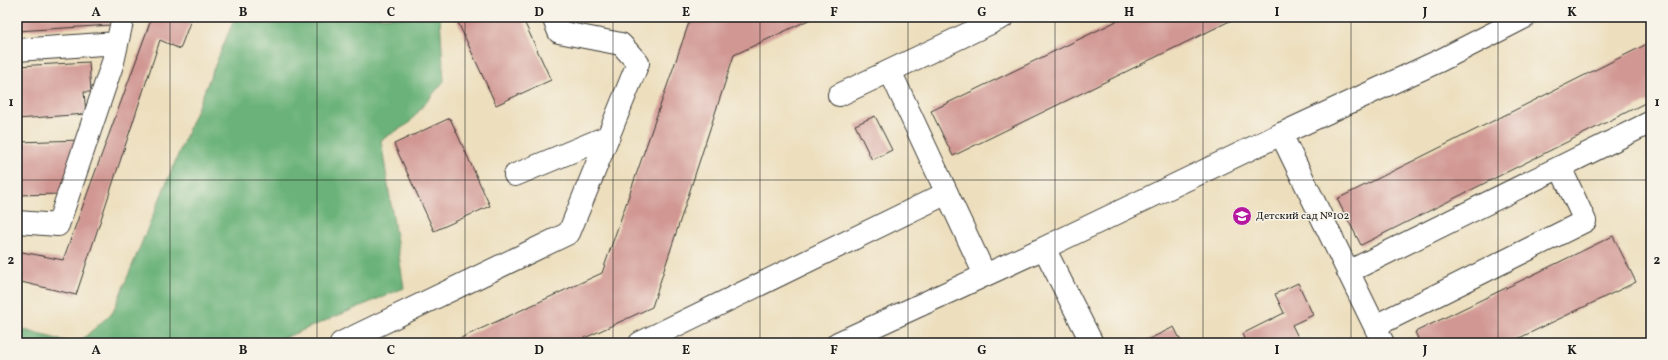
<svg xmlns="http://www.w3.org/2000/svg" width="1668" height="360" viewBox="0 0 1668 360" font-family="Vollkorn,serif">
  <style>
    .forest { fill: #6ab279; stroke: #43674a }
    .building { fill: #d19793 }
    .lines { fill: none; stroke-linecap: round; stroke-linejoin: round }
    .minor-casing { stroke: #3b3934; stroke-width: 24 }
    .minor { stroke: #fff; stroke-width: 22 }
    .grid { fill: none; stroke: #1c1c1c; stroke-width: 1; stroke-opacity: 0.55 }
    .labels { text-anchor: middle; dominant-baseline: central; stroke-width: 3; stroke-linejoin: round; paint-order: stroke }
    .poi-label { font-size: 11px; fill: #1c1c1c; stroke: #f7f3e8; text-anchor: start }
    .neatline { fill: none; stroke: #1c1c1c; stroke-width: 1.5 }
    .grid-label { font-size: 13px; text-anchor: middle; font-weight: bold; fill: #1c1c1c }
  </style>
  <rect width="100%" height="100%" fill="#f7f3e8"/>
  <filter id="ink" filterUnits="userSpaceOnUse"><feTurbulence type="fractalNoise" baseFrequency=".025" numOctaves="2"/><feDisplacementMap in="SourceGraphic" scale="8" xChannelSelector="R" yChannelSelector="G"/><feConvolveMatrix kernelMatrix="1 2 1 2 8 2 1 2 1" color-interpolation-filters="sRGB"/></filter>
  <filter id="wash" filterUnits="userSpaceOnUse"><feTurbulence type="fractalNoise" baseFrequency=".012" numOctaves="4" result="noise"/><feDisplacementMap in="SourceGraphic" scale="16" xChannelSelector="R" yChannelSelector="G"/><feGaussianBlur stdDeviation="0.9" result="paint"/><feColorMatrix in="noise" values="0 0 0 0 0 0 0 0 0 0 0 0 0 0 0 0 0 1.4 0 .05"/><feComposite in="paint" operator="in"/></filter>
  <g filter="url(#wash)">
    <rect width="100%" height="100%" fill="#eddfbe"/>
    <!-- forest -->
    <path class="forest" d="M235,17H440L444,81L408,124L381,140L404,288L272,343H78L113,312Z
      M17,328L72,343H17Z"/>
    <g id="blocks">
      <!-- building -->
      <path class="building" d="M17,17H110L111,25L17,31Z
        M152,17H192L180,49L160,40L76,295L17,281V251L63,260Z
        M459,17H522L551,80L496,105L456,18Z
        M691,17H815L734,55L652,307L574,343H450L602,273Z
        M1125,17H1238L953,156L931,111Z
        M1651,42V100L1361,245L1337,199Z
        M89,62L91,92H84L86,114L17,119V66Z
        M875,116L892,150L872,160L855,125Z
        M450,118L490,206L434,231L394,144Z
        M82,140L60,194L17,195V142Z
        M1613,236L1636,282L1509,343H1420L1415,332Z
        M1298,283L1313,315L1292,325L1301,343H1246L1242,334L1284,313L1275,294Z
        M1174,327L1182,343H1149L1147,340Z"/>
    </g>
  </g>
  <g filter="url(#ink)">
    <use href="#blocks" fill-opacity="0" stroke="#3b3934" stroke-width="1"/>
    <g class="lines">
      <!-- minor casing -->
      <g class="minor-casing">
        <path id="minor" d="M17,50L117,43
          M890,71L985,275
          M839,95L1003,17
          M515,175L609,136
          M17,222L58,225L113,62L123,17
          M1044,248L1281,134
          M1348,272L1651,122
          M1375,326L1585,221L1560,167
          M341,343L569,233L638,63L621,44L559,32L553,17
          M640,343L947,193
          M838,343L1044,248L1092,343
          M1383,343L1281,134L1441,60L1525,17"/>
      </g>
      <!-- minor -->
      <use href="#minor" class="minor"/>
    </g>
  </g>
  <!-- grid -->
  <path class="grid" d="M170,17V343M317,17V343M465,17V343M613,17V343M760,17V343M908,17V343M1055,17V343M1203,17V343M1351,17V343M1498,17V343M17,180H1651"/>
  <!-- icons -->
  <defs>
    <g id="school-disc" transform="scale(1)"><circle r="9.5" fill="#b5179e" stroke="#f7f3e8"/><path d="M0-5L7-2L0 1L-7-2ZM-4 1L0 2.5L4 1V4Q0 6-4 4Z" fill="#fff"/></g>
  </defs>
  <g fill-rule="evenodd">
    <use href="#school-disc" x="1242" y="216"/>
  </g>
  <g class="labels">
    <!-- poi labels -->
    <g class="poi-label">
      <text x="1256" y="216">Детский сад №102</text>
    </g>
  </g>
  <!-- margin -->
  <rect width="1668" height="360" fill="none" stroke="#f7f3e8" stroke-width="44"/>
  <rect x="22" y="22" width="1624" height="316" class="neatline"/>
  <g class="grid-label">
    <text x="96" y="16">A</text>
    <text x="243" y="16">B</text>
    <text x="391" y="16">C</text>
    <text x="539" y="16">D</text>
    <text x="686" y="16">E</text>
    <text x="834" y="16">F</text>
    <text x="982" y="16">G</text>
    <text x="1129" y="16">H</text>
    <text x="1277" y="16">I</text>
    <text x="1425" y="16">J</text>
    <text x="1572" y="16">K</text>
    <text x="11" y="106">1</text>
    <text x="1657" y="106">1</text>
    <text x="11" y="264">2</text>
    <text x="1657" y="264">2</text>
    <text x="96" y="354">A</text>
    <text x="243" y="354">B</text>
    <text x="391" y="354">C</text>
    <text x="539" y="354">D</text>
    <text x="686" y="354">E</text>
    <text x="834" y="354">F</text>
    <text x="982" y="354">G</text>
    <text x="1129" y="354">H</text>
    <text x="1277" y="354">I</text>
    <text x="1425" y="354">J</text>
    <text x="1572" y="354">K</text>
  </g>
</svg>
